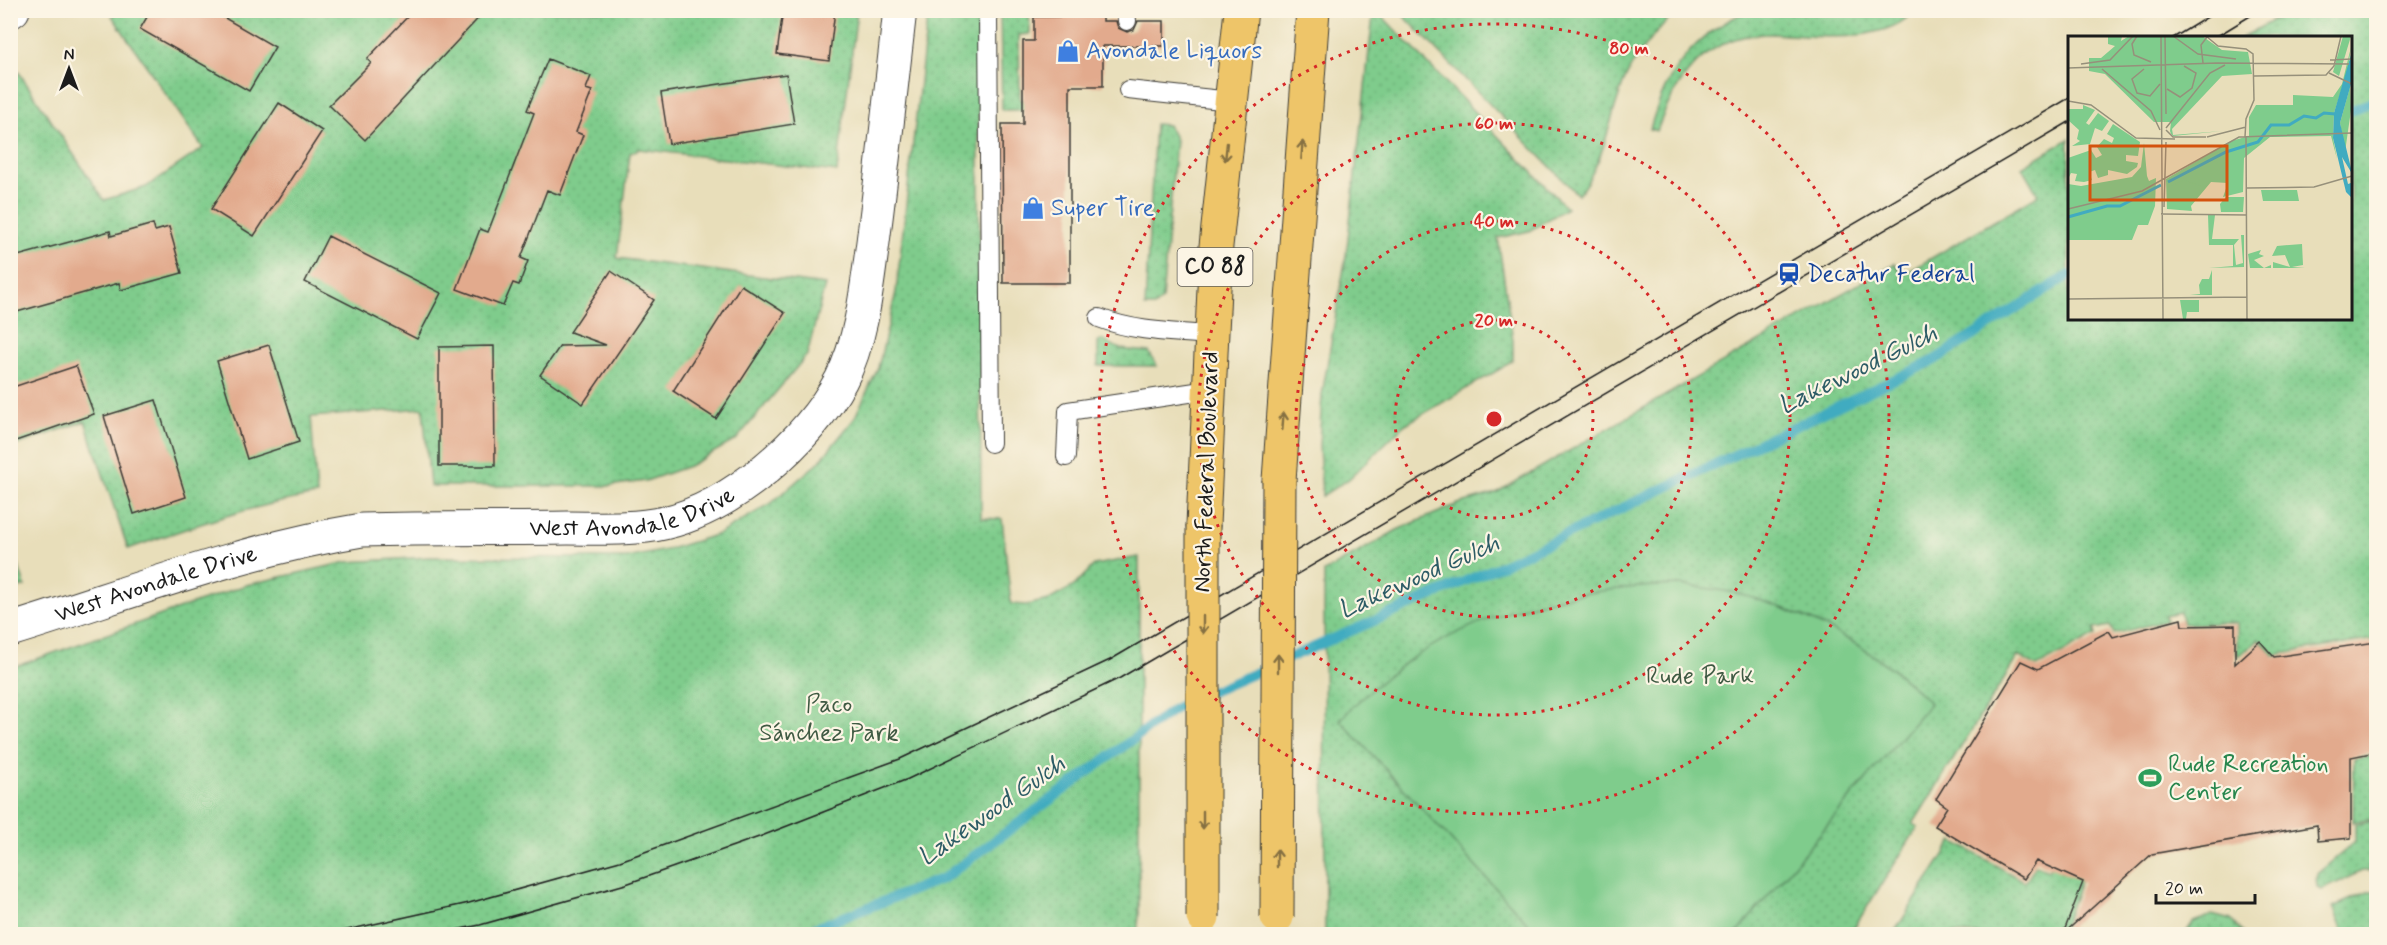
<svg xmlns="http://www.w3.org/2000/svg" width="2387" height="945" viewBox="0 0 2387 945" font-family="Mynerve,sans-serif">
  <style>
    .grass { fill: url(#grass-dots); stroke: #4e7454; stroke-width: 1.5 }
    .garden { fill: #7fcc8c; stroke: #4e7454; stroke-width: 1.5 }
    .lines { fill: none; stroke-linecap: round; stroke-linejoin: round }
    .stream { stroke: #41abc0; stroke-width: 10 }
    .building { fill: #e2aa8d }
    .service-casing { stroke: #3b3934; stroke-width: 20 }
    .minor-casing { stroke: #3b3934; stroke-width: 35 }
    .primary-casing { stroke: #3b3934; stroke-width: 35 }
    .service { stroke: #fff; stroke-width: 18 }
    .minor { stroke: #fff; stroke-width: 33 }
    .primary { stroke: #eec569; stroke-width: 33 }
    .tram { stroke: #1c1c1c; stroke-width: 1.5 }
    .primary-bridge-casing { stroke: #3b3934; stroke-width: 35; stroke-linecap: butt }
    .primary-bridge { stroke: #eec569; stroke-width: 33 }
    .oneway { stroke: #857042 }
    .ring { fill: none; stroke: #d62828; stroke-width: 3; stroke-dasharray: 3 6 }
    .labels { text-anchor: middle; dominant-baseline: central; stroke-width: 4.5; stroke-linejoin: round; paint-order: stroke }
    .shield { fill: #fcf5e5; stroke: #5f5d58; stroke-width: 1.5 }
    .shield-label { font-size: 22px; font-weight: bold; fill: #1c1c1c }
    .shop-label { font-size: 24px; fill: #366cbe; stroke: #fcf5e5; text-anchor: start }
    .transit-label { font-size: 24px; fill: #164399; stroke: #fcf5e5; text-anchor: start }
    .street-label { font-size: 24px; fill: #1c1c1c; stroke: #fcf5e5 }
    .park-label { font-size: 24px; fill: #3f5a43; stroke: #fcf5e5 }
    .leisure-label { font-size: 24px; fill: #27864d; stroke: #fcf5e5; text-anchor: start }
    .water-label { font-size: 26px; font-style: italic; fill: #2d5c66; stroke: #fcf5e5 }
    .inset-river { fill: none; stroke: #41abc0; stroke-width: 3 }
    .inset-road { fill: none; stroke: #96907b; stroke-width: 1.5 }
    .view { fill: #d4530e; fill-opacity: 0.15; stroke: #d4530e; stroke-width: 3 }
    .inset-edge { fill: none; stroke: #1c1c1c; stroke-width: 3 }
    .centre { fill: #d62828; stroke: #fcf5e5; stroke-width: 3 }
    .ring-label { font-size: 18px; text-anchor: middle; font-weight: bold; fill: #d62828; stroke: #fcf5e5; stroke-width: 4.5; stroke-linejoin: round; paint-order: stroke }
  </style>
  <defs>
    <pattern id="grass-dots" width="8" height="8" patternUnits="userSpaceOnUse" patternTransform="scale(1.5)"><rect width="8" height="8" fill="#7fcc8c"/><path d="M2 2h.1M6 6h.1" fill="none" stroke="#6daf78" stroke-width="1.8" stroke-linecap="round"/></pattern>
  </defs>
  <rect width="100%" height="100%" fill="#fcf5e5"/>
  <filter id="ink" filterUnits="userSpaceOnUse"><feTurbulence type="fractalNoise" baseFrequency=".0167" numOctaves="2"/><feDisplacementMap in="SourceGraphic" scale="12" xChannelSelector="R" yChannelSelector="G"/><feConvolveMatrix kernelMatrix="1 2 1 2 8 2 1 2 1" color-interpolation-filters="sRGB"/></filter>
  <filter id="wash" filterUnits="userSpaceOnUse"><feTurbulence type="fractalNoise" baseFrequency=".008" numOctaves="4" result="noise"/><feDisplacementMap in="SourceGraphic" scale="24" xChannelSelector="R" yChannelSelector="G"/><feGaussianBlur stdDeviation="1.35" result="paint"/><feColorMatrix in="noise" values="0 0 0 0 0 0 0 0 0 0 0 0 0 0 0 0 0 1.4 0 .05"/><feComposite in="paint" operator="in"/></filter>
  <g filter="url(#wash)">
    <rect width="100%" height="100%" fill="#e8deba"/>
    <!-- grass -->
    <path class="grass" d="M120,11H857L837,172L639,149L630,153L617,258L825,285L807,355L736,440L689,466L646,481L608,486H430L423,408L311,417L317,495C252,505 190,527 128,549L85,421L11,447V74L18,71L104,200L146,187L203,148L112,16Z
      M928,11H978L981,518L1002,519L1011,604L1026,605L1049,600L1074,586L1094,565L1139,557V916L1137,934H11V668L246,585L347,562L429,557L627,558L666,550L719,534L770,504L820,461L854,419L878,368L896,292Z
      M1000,11H1029L1030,34L1019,35L1020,100L1037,99V110H1002Z
      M1399,11H1678C1656,31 1634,55 1623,84C1608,122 1605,162 1578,195Z
      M1747,11V10L1914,11C1904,22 1890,29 1875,32C1840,41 1806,35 1770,34C1708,33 1676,78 1657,131L1650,129C1666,71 1693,36 1747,11Z
      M2289,11H2376V639L2274,655L2259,639L2239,656L2237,653V623L2183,624L2180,612L2165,615L2166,621L2114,634L2110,626L2094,629L2096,635L2037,667L2018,656L1913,824L1918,827L1850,934H1325L1324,572L1397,530L1458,504L1496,493L1895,263L1903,275L2038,195L2022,167L2069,139V318H2350V38L2243,37Z
      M1381,15L1567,208L1529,231L1498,238L1513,340V359L1502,368L1404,425L1349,479L1322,496L1319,446L1322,395L1346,256L1373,16Z
      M1155,124L1168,125L1176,140L1162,300L1154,307H1145Z
      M1102,340L1120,349L1149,352L1157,366H1098V342Z
      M11,542L25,586L11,591H10Z
      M2376,755V819L2353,822L2354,759Z
      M2376,821V871H2362L2322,890C2315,887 2316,881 2317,874L2355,842V824Z
      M1953,841L2025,882L2036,865L2048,870L2058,854L2084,870L2061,934H2052L2040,928L2034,934H1893Z
      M2370,891H2376V934H2344L2333,907Z
      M2212,915L2231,920L2244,934H2185L2193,922Z"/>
    <!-- garden -->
    <path class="garden" d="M1679,585C1699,588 1720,589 1739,594C1811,614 1878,650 1930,703L1736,934H1538L1340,720C1430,622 1549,588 1679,585Z"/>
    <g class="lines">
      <!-- stream -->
      <path class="stream" d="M2350,111L2376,100
        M800,934L944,878L1177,707L1500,566L1933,361L2069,275"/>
    </g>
    <g id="blocks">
      <!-- building -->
      <path class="building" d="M151,10H211L275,47L249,91L140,29Z
        M414,10H486L365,140L329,105L371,63L367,59Z
        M783,10H835L829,61L777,54Z
        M1103,16V21H1116L1118,28L1127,32L1134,30L1138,21H1164V46H1103V86H1070V283H1003L1002,124H1023V41H1034V17Z
        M548,59L591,76L586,89L592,91L576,132L583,135L560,195L547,190L521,258L528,261L519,285L513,283L503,306L457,289L480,229L488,232L534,113L527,110Z
        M786,74L794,124L669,144L661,93Z
        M279,103L322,131L254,236L211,209Z
        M153,224L155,231L169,227L182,273L121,290L119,283L10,314V258L110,231L111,236Z
        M328,236L441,293L417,339L305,282Z
        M611,271L654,300L583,404L540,375L560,346L606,345L570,332Z
        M741,285L785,313L716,419L673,391Z
        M269,345L299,442L247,459L217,361Z
        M494,346L495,466H439V347Z
        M76,366L94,414L10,443V388Z
        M156,400L186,497L134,514L104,416Z
        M2181,619L2182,626L2235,625V664L2260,641L2274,657L2376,642V752L2351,757V838L2318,841L2317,825L2152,854L2063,934L2083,882L2036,861L2024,879L1935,826L1947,807L1936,799L2021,661L2038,669L2109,631L2113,637Z"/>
    </g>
  </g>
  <g filter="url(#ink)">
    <use href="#blocks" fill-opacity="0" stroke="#3b3934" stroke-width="1.5"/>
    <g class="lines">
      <!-- service casing -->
      <g class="service-casing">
        <path id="service" d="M988,10L991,443
          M1126,10L1127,21
          M1128,90L1231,101
          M1099,318C1135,332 1173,332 1211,335
          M1066,457L1068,411L1209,390"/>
      </g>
      <!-- minor casing -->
      <g class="minor-casing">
        <g id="minor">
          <path d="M10,12L13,10"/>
          <path id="s1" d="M10,630C127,594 241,550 362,530C431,528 499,529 568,528C598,528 633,530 664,523C733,507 808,441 841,380C862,340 867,286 873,242C883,165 891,88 900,10"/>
        </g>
      </g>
      <!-- primary casing -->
      <g class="primary-casing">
        <path id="primary" d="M1279,480L1313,10
          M1203,525L1216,246L1241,10"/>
      </g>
      <!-- service -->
      <use href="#service" class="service"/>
      <!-- minor -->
      <use href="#minor" class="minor"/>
      <!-- primary -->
      <use href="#primary" class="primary"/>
      <!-- tram -->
      <path class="tram" d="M2173,38L2219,10
        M2214,38L2260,10
        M329,934L469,903L620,861L900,759L1110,660L2069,98
        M436,934L480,925L626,884L759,837L908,779L1120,678L2069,122"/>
      <!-- primary-bridge casing -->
      <g class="primary-bridge-casing">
        <path id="primary-bridge" d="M1203,525V917
          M1277,917L1279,480"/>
      </g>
      <!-- primary-bridge -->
      <use href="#primary-bridge" class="primary-bridge"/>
    </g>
    <!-- one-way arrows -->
    <defs><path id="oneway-shaft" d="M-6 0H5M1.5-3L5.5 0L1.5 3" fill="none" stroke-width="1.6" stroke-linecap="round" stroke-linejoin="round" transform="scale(1.5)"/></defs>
    <g class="oneway">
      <use href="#oneway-shaft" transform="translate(1302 150) rotate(-86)"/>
      <use href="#oneway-shaft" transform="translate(1226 152) rotate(96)"/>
      <use href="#oneway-shaft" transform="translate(1283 421) rotate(-86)"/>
      <use href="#oneway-shaft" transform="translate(1203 625) rotate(90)"/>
      <use href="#oneway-shaft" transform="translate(1278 663) rotate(-90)"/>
      <use href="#oneway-shaft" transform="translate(1203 820) rotate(90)"/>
      <use href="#oneway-shaft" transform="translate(1277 858) rotate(-90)"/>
    </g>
  </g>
  <!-- distance rings -->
  <g class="ring">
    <circle cx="1494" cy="419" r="99"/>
    <circle cx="1494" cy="419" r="198"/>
    <circle cx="1494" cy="419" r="296"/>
    <circle cx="1494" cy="419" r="395"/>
  </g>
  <!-- icons -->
  <defs>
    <g id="shop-bare" transform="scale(1.8)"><path d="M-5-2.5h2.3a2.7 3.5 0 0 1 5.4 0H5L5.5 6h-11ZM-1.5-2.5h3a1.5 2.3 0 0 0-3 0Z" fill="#3f7fe0" stroke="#fcf5e5" stroke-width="2.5" paint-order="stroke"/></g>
    <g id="station-bare" transform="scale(1.8)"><path d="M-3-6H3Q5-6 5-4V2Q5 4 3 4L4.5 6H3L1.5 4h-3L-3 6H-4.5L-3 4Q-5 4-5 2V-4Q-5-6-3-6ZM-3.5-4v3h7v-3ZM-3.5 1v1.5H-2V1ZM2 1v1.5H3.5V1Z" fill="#1a4fb4" stroke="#fcf5e5" stroke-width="2.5" paint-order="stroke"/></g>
    <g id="stadium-bare" transform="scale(1.8)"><path d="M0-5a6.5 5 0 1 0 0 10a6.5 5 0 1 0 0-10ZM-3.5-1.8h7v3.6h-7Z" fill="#2e9e5b" stroke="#fcf5e5" stroke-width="2.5" paint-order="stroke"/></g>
  </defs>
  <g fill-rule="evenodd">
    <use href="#shop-bare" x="1068" y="51"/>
    <use href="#shop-bare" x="1033" y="208"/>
    <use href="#station-bare" x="1789" y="274"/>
    <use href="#stadium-bare" x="2150" y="778"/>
  </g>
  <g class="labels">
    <!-- shield labels -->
    <rect class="shield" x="1177.5" y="248" width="75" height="38" rx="4.5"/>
    <g class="shield-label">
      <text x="1215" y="267">CO 88</text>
    </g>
    <!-- shop labels -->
    <g class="shop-label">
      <text x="1086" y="51">Avondale Liquors</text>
      <text x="1051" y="208">Super Tire</text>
    </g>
    <!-- transit labels -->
    <g class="transit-label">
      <text x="1807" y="274">Decatur Federal</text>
    </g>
    <!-- street labels -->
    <g class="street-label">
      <text transform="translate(1207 472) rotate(-88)">North Federal Boulevard</text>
      <text stroke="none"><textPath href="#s1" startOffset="639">West Avondale Drive</textPath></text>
      <text stroke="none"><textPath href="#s1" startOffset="153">West Avondale Drive</textPath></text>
    </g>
    <!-- park labels -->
    <g class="park-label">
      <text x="1700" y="676">Rude Park</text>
      <text x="829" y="705">Paco<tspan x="829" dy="28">Sánchez Park</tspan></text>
    </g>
    <!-- leisure labels -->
    <g class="leisure-label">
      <text x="2168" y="764">Rude Recreation<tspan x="2168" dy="28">Center</tspan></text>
    </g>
    <!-- water labels -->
    <g class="water-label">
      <text transform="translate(1858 370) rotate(-26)">Lakewood Gulch</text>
      <text transform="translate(1419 577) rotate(-24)">Lakewood Gulch</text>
      <text transform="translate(992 811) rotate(-35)">Lakewood Gulch</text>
    </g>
  </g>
  <!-- overview -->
  <g transform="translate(2068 36)">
    <rect width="284" height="284" fill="#e8deba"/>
    <path d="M40,0H54L53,5L61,0H134L154,14L180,16L184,38L154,40L104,93L105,99L154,95L105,100L103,98L102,95L103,86H86L37,38L21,35V22H33L47,10L40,8ZM275,0H283L271,40L265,36ZM283,11L280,33L266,77L265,102L269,123L263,100L202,101L176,122L175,156L155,161L160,147L143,146L123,170L124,175L99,173L98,143L163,105L181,100V81L188,69H225V59L265,61L274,48ZM282,51L283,74L277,116L272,87ZM15,69L27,74L18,87L21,89L30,77L41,85L34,95L27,92L22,108L4,110L12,105L9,103L11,94L0,84V73H15ZM45,88L72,106L70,120L58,119V125L70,127L69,131L59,138L40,134V139L30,142L27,134L21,136L24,144L16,146L7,145L9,138L3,137L0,143V122L23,114L28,122L34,119L29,111L36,103L44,107L46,102L39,98ZM76,107L79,140L81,145L88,142L87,170L80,189H70L64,204H0V148L13,150L64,141L73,131ZM193,154H229L231,165H195ZM158,161H176L175,176H153L152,168ZM140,179H147L144,203H171L166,209L168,229L175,227L173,199H176V231L141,232L165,230V209H141ZM234,208L235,229L224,231L237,232H205V226L222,231L217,219L204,220L209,210ZM193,214L191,218L196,220L186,224L196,232L203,229V232H182L180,218ZM144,234V259H122L132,258L131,249L134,243H141ZM112,264H131V276H119L118,283H115Z" fill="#7fcc8c"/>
    <path d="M116,144L133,150L116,169L99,152Z" fill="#7fcc8c"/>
    <path d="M283,19V48L272,87L283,132V136L274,121L280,148L283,147V161L278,156L265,102L266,77Z" fill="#41abc0"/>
    <path class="inset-river" d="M100,146L158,116L190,106L203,89H221L236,80L248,82L256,77L267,78M0,181L39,170H52L93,149"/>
    <path class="inset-road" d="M69,0L64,8L66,19L83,26M93,0L95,283M97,0L98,78M105,0L130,18L168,23M138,0L150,10L178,13L185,18L186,64L178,83L177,101M262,24L284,23M135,27L133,9L139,1M13,28L42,24L65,0M0,32L149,27L281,28M34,33L83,75L92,94M76,33L64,43L69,57L82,60L92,48M261,37L284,48M186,40L258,39L266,30L273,0M99,53L112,61L124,52L128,37L116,30M0,65L23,69L68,102L107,103M98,92L142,37L157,29M98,94L105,101H138M178,100L179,283M139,101L178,91M179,152L246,151L284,140M96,171L98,106M0,173L74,155L171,101L284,97M93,178L179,179M0,263L179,261"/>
    <path class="view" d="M22,110H159V164H22Z"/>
    <rect width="284" height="284" class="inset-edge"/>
  </g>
  <circle cx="1494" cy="419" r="9" class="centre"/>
  <g class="ring-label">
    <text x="1629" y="54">80 m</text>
    <text x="1494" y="129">60 m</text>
    <text x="1494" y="227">40 m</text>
    <text x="1494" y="326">20 m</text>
  </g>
  <!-- margin -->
  <rect width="2387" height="945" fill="none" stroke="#fcf5e5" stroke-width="36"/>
  <!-- north arrow -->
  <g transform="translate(69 69)" stroke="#fcf5e5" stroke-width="4.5" paint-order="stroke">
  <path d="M0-4.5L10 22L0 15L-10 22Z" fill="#1c1c1c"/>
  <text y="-9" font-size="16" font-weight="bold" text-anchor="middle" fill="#1c1c1c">N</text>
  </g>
  <!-- scale -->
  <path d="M2156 894v9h99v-9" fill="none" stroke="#1c1c1c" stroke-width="3"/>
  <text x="2165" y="894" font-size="18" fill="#1c1c1c" stroke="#fcf5e5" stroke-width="4.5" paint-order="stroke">20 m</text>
</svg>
